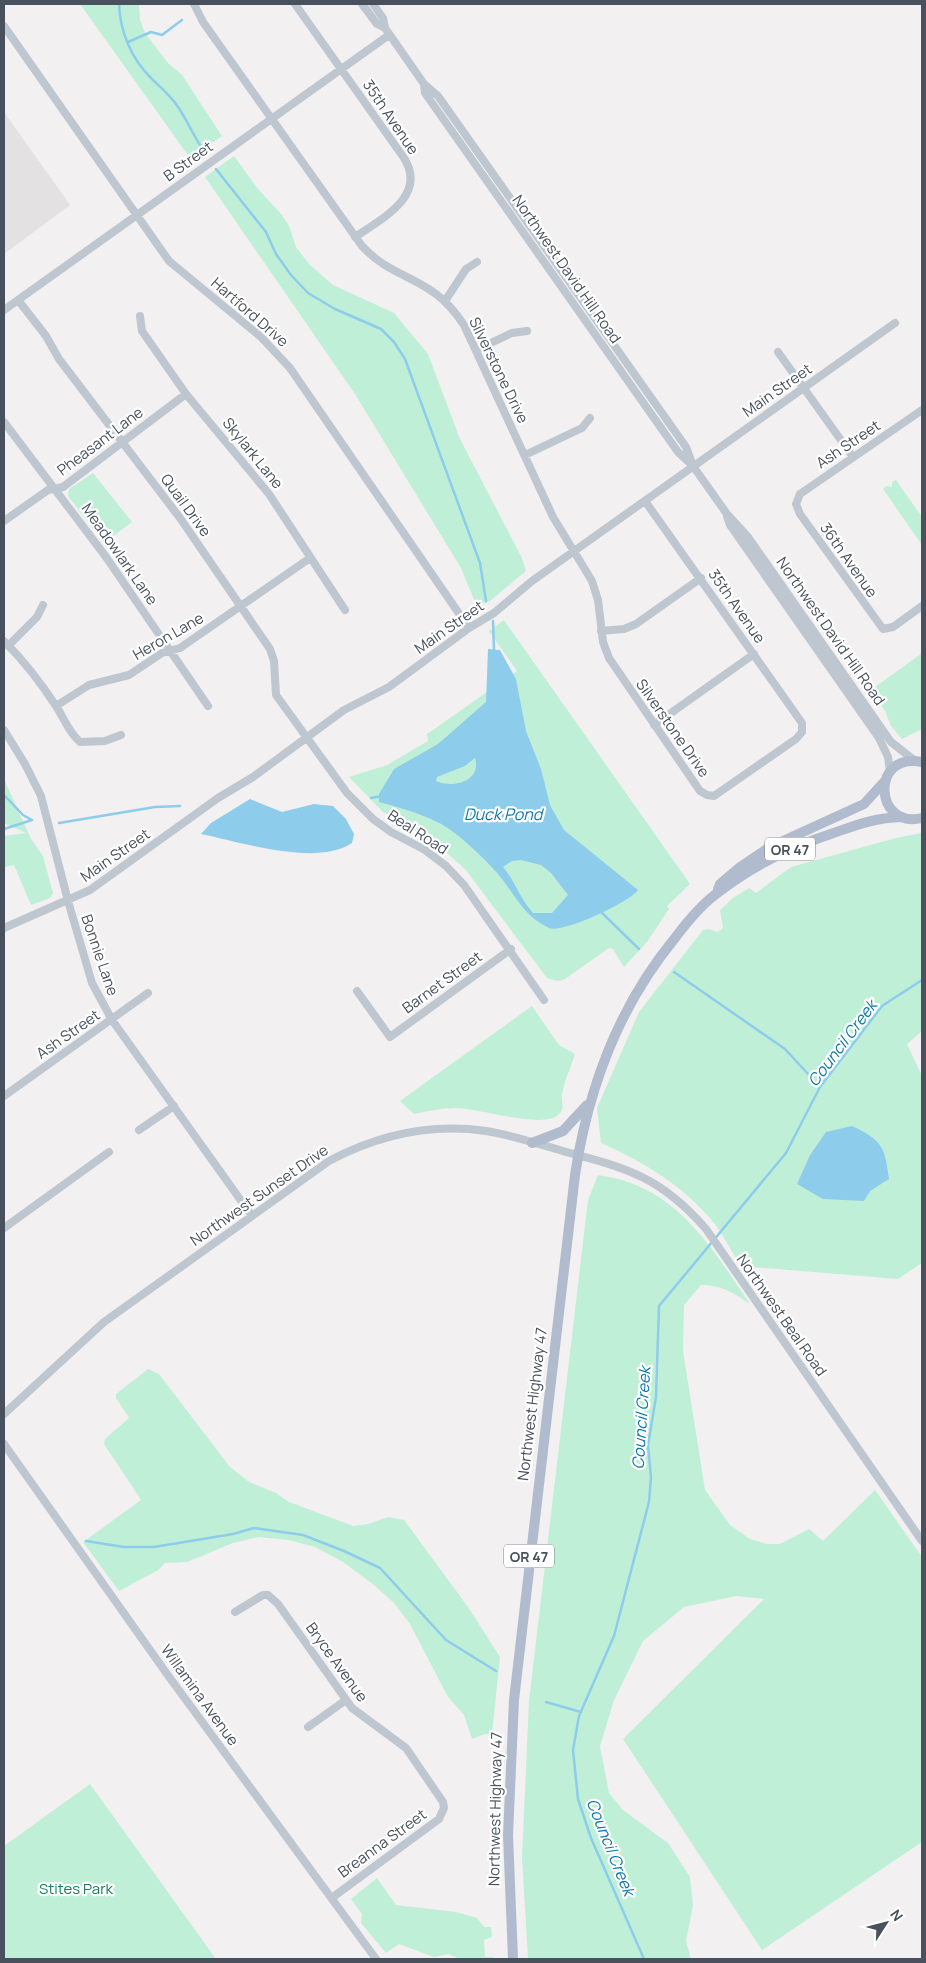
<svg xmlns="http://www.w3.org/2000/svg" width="926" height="1963" viewBox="0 0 926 1963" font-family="Manrope,sans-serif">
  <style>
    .education { fill: #e3e1e2 }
    .green { fill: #c0efd7 }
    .water { fill: #8dcdeb; fill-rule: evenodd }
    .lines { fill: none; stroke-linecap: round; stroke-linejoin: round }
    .stream { stroke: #8dcdeb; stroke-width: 2.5 }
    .minor { stroke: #bec6cf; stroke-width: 8 }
    .major { stroke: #b0bcce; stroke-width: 10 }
    .labels { text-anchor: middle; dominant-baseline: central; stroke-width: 4.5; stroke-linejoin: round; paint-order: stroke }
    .shield { fill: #fff; stroke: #7f858e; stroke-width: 1 }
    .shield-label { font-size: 14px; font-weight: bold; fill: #48515d }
    .street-label { font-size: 15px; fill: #48515d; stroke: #fff }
    .park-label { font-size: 15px; fill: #187f58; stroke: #fff }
    .water-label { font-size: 16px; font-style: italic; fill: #0e78ab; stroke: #fff }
  </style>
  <rect width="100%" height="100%" fill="#f2f0f0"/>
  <!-- education -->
  <path class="education" d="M4,112L70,205L4,254Z"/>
  <!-- green -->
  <path class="green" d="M80,4H139L140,20L145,33L168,63L182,75L222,136L190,158Z
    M234,156L258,189L282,215L289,226L296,247L309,264L333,285L394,313L428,354L460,439L522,558L526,571L490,601L477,607L461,568L355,394L205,177Z
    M93,473L132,522L104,543L68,496L69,489Z
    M896,480L922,517V545L883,489L886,486L892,487V482Z
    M504,620L690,884L667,906L669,909L647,942L624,967L613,949L609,948L565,979L558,981L547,978L465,869L438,845L382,811L349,777L387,765L428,741L427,734L517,671L489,631Z
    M922,653V729L902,739L891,726L885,711L871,690Z
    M4,779L31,839L43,856L53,893L50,898L31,905L14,865L5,867L4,863V836L26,833L4,823Z
    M922,833V1031L907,1044L922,1076V1263L898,1279L741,1266C732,1252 724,1236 714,1223C683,1185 645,1163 601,1143L597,1108L639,1012L703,930L709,929L717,932L723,928L720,910L733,898L749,888L756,893L791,867L896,838Z
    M532,1006L559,1045L575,1054C571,1067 564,1081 562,1095C561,1102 565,1108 560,1113C546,1131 480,1108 456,1108C442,1108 428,1111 414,1114L400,1101Z
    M598,1175C675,1185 710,1245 750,1304C734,1293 722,1285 701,1285L684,1305L683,1351L705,1490L730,1525L750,1539L767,1544H780L809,1529L823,1541L875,1490L922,1557V1842L762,1950L623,1739L764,1599L736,1596L684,1607L643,1641L614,1700L600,1746L609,1793L623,1810L668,1843L690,1877L693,1906L686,1941L691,1959H528L522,1857L529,1701L588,1200Z
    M148,1369L159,1374L230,1467L249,1482L276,1493L289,1502L353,1526L368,1524L388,1517L404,1520L468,1607L500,1657L492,1734H485L472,1739L464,1715L448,1697L410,1624L394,1603L374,1585L343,1562L315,1547L289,1540L258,1537L233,1543L187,1562L165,1563L158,1570L119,1591L83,1542L141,1500L104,1444L105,1439L129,1418L116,1398V1394Z
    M90,1784L216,1959H4V1846Z
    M377,1878L396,1905L456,1912L477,1918L484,1927H491L492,1937L484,1940L485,1957H493V1959H460L448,1954L434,1957L399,1944L386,1953L361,1923L362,1914L351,1899Z"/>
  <!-- water -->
  <path class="water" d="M488,649L500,650L516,679L526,731L541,769L550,805L564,830L638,890C630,902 562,934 549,928C523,916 515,894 498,874C485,859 454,829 437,822C419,813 398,807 379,802V794L394,769L438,744L486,702ZM475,758C482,781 453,789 436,781L437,777L465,766ZM521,860L541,865L551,873L568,895L552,913H533C520,899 515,881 503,867L512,861Z
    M250,799L282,812L314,804L333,806L346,819L354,834L352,843C316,867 241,842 201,834L211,823Z
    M852,1126C882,1140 885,1147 889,1179L870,1191L864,1201L823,1199L797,1184L810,1155L826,1132Z"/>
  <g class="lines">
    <!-- stream -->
    <path class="stream" d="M119,4C120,31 131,58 150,77C159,86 169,94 176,104C187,119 193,136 204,151
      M128,42L151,32L162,35L182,20
      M216,169L266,232L276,254L291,275L308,293L335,309L381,329L394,342L405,359L480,563L486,601
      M493,621L494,650
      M4,795L23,815L32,820
      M371,798L382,796
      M59,823L155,807L180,806
      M4,829L32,820
      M599,910L639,949
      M674,972L785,1049L820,1087
      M86,1541L124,1547H154L233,1534L254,1528L303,1535L344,1551L380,1568L446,1640L496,1671
      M546,1702L581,1712
      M644,1959L591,1838L578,1799L573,1750L579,1716L614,1636L649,1502L651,1477L648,1445L656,1397L659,1306L786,1153L820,1087L882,1006L922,980"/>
    <!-- minor -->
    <path class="minor" d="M194,4L203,22L362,246C387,273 409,274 436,294C448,303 456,313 464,325L553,517L592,581L598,600L603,642L609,658L700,791L707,795L714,796L796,739L802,732V723L645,501
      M295,4L404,158C428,196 381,219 355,237
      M362,4L377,24L385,28L424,84L438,96L686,447L693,466
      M373,4L383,18L385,28
      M4,26L169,261L261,337L290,368L469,628
      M424,84L425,93L678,452L693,466L727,514L748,537L891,742L914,760
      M18,300L46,336L59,359L180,518L270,649L274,661L276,695L347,793L373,819L391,832L425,850L446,866L464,885L544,1000
      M445,301L466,269L477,262
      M4,310L389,35
      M140,316L142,331L186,394L269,494L345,610
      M476,350L512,333L527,331
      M778,352L853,457
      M922,410L800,494L796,504L800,514L883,629L893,627L922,606
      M4,422L106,557L208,706
      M525,455L582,428L590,418
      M727,516L730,525L879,738L888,757L890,771
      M4,521L48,490L63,487L186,394
      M601,631L624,629L636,624L701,578
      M4,641C23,660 41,683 56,706C64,718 69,733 80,742L105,741L121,735
      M8,646L37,617L43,605
      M56,706L89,685L129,675L162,653L180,648L310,558
      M654,725L754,654
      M4,730L25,764L41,796L68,901L92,983L112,1020L252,1216
      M4,928L90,890L218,798L253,777L344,710L389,687L469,628L494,613L532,581L895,323
      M357,991L390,1037L511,949
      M4,1096L148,993
      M139,1130L174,1106
      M4,1228L109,1152
      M4,1414L104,1322L329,1161C378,1135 430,1123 486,1131C512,1135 538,1144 563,1151C627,1168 661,1177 706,1229L922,1541
      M4,1444L167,1674L376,1959
      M235,1612L263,1595H268L278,1604L352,1708L406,1748L443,1802L444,1808L439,1819L333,1897
      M308,1727L346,1700"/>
    <!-- major -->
    <path class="major" d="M922,762C870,751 874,830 922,818
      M718,889L720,884L739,868L770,847L864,804L885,781
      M532,1143L563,1131L587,1105
      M513,1959L508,1835L514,1700L575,1175C588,1089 619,1006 675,938C687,922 700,906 716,894C748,869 784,850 822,837C852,827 870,818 902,817"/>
  </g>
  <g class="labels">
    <!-- shield labels -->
    <g class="shield">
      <rect x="765" y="837.5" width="50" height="23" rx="4"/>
      <rect x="504" y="1544.5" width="50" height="23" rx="4"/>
    </g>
    <g class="shield-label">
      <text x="790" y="849">OR 47</text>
      <text x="529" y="1556">OR 47</text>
    </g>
    <!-- street labels -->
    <g class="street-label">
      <text transform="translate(391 117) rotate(56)">35th Avenue</text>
      <text transform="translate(188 161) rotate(-36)">B Street</text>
      <text transform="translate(567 269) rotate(55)">Northwest David Hill Road</text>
      <text transform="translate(250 312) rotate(41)">Hartford Drive</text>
      <text transform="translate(499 370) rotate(64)">Silverstone Drive</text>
      <text transform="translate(777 390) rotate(-35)">Main Street</text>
      <text transform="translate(100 441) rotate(-37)">Pheasant Lane</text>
      <text transform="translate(848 444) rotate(-34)">Ash Street</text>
      <text transform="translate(253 453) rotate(51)">Skylark Lane</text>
      <text transform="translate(186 505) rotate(54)">Quail Drive</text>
      <text transform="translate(120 554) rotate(55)">Meadowlark Lane</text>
      <text transform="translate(849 560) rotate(55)">36th Avenue</text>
      <text transform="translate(737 606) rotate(55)">35th Avenue</text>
      <text transform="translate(449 627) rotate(-35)">Main Street</text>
      <text transform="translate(831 631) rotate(55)">Northwest David Hill Road</text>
      <text transform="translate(168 636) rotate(-30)">Heron Lane</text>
      <text transform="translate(673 728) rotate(55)">Silverstone Drive</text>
      <text transform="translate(418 832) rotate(33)">Beal Road</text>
      <text transform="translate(115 855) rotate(-35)">Main Street</text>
      <text transform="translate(100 955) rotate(71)">Bonnie Lane</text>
      <text transform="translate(442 982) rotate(-36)">Barnet Street</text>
      <text transform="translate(68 1034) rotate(-35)">Ash Street</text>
      <text transform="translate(259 1195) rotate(-35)">Northwest Sunset Drive</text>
      <text transform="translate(782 1315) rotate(55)">Northwest Beal Road</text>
      <text transform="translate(532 1404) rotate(-83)">Northwest Highway 47</text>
      <text transform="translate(337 1662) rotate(54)">Bryce Avenue</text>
      <text transform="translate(200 1695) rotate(54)">Willamina Avenue</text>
      <text transform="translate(495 1809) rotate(-89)">Northwest Highway 47</text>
      <text transform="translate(382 1843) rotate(-36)">Breanna Street</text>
    </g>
    <!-- park labels -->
    <g class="park-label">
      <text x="76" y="1888">Stites Park</text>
    </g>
    <!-- water labels -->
    <g class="water-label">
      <text x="503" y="814">Duck Pond</text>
      <text transform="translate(842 1043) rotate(-53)">Council Creek</text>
      <text transform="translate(641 1418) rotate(-86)">Council Creek</text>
      <text transform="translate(611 1847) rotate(68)">Council Creek</text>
    </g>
  </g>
  <!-- border -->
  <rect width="926" height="1963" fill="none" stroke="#48515d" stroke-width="10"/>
  <!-- north arrow -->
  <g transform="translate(886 1923) rotate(54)" stroke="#ffffff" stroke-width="4" paint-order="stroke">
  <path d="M0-4L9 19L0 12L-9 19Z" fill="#48515d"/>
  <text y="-8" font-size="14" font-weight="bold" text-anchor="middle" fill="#48515d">N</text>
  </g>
</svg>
